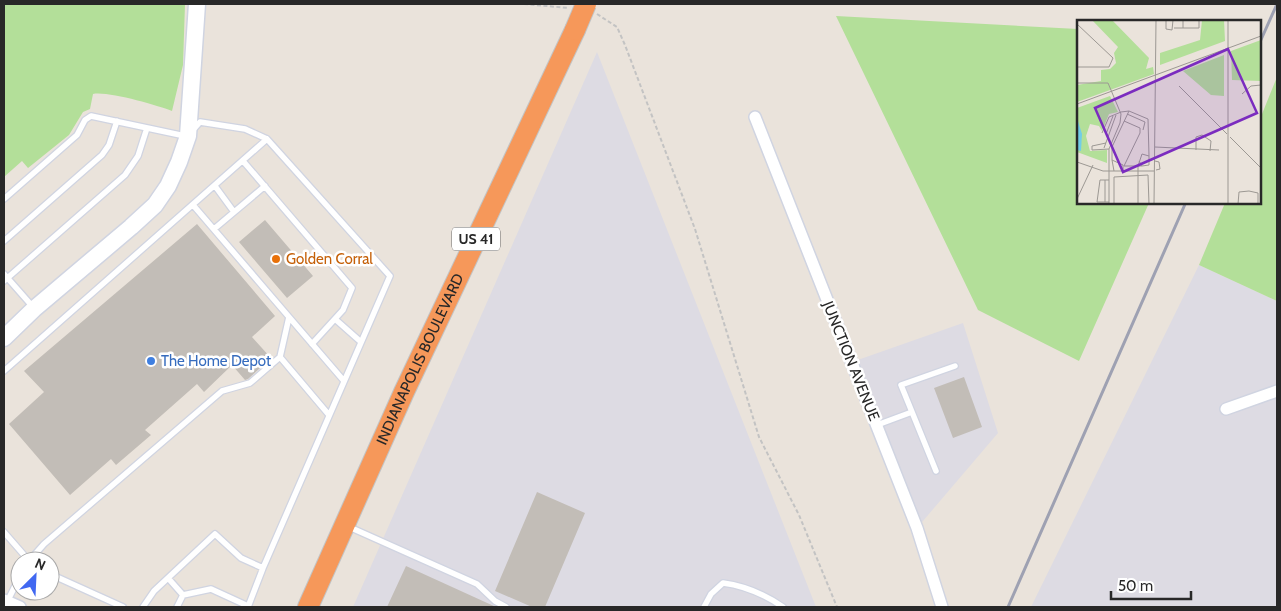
<svg xmlns="http://www.w3.org/2000/svg" width="1281" height="611" viewBox="0 0 1281 611" font-family="Cabin,sans-serif">
  <style>
    .industrial { fill: #dddbe3 }
    .green { fill: #b3df99 }
    .building { fill: #c2bdb7 }
    .lines { fill: none; stroke-linecap: round; stroke-linejoin: round }
    .lane-casing { stroke: #d0d4e1; stroke-width: 8 }
    .street-casing { stroke: #d0d4e1; stroke-width: 14 }
    .secondary-casing { stroke: #d0d4e1; stroke-width: 19 }
    .highway-casing { stroke: #c3c3c3; stroke-width: 22 }
    .path { stroke: #c3c3c3; stroke-width: 2; stroke-dasharray: 4 2.5; stroke-linecap: butt }
    .lane { stroke: #fff; stroke-width: 5.5 }
    .street { stroke: #fff; stroke-width: 11 }
    .secondary { stroke: #fff; stroke-width: 16 }
    .highway { stroke: #f6985a; stroke-width: 20 }
    .rail { stroke: #9ea1b2; stroke-width: 3 }
    .highway-bridge-casing { stroke: #c3c3c3; stroke-width: 22; stroke-linecap: butt }
    .highway-bridge { stroke: #f6985a; stroke-width: 20 }
    .food-dot { fill: #e8710a; stroke: #fff; stroke-width: 2 }
    .shop-dot { fill: #3f7fe0; stroke: #fff; stroke-width: 2 }
    .labels { text-anchor: middle; dominant-baseline: central; stroke-width: 5; stroke-linejoin: round; paint-order: stroke }
    .shield { fill: #fff; stroke: #686868; stroke-width: 1 }
    .shield-label { font-size: 14px; font-weight: bold; fill: #282828 }
    .food-label { font-size: 15px; fill: #c56008; stroke: #fff; text-anchor: start }
    .street-label { font-size: 15px; fill: #282828; stroke: #fff }
    .shop-label { font-size: 15px; fill: #366cbe; stroke: #fff; text-anchor: start }
    .inset-road { fill: none; stroke: #9c9893; stroke-width: 1 }
    .view { fill: #7b2cbf; fill-opacity: 0.15; stroke: #7b2cbf; stroke-width: 2.5 }
    .inset-edge { fill: none; stroke: #282828; stroke-width: 2.5 }
  </style>
  <rect width="100%" height="100%" fill="#eae3db"/>
  <!-- industrial -->
  <path class="industrial" d="M597,52L816,607H353Z
    M1199,265L1277,301V607H1031Z
    M963,323L998,433L917,528L852,362Z"/>
  <!-- green -->
  <path class="green" d="M4,4H185L183,65L172,111C156,105 108,91 93,94L90,109L83,112L69,135L28,168L22,161L4,177Z
    M836,16L1078,29V202L1149,203L1079,361L978,310Z
    M1277,77V301L1199,265L1225,203L1260,202V119Z"/>
  <!-- building -->
  <path class="building" d="M265,220L313,276L287,298L239,242Z
    M197,224L275,316L252,337L271,358L248,379L245,380L232,365L204,392L197,384L145,430L151,435L116,465L111,459L70,495L9,424L44,392L24,371Z
    M964,377L982,427L953,438L934,388Z
    M537,492L585,513L545,607H532L495,591Z
    M406,566L496,607H387Z"/>
  <g class="lines">
    <!-- lane casing -->
    <g class="lane-casing">
      <path id="lane" d="M243,161L352,288L343,310L312,344
        M215,186L234,212
        M4,199L77,135L85,120L91,116L185,136
        M214,229L265,186
        M4,241L102,155L109,145L117,121
        M4,274L33,307
        M4,281L125,175L138,156L147,128
        M289,317L344,381
        M335,319L361,342
        M280,357L329,415
        M4,371L267,139
        M912,412L936,471
        M877,425L912,412L901,385L955,366
        M347,526L477,584L495,601L506,607
        M4,532L24,555L26,561
        M29,561L44,544L222,391L250,383L280,357L289,317L193,205
        M50,574L123,607
        M168,578L183,595L177,607
        M183,595L211,589L248,606
        M7,602L20,576
        M143,607L154,591L215,534L241,558L263,568L390,276L267,139L245,129L200,122L192,131
        M248,607L263,568
        M704,607L711,594L723,583C746,586 764,594 783,607"/>
    </g>
    <!-- street casing -->
    <g class="street-casing">
      <path id="street" d="M755,117L917,528L942,607
        M1226,409L1277,391
        M4,600L20,607"/>
    </g>
    <!-- secondary casing -->
    <g class="secondary-casing">
      <path id="secondary" d="M4,338L34,309L131,227L155,205L168,186L179,162L188,136L197,4"/>
    </g>
    <!-- highway casing -->
    <g class="highway-casing">
      <g id="highway">
        <path id="s1" d="M308,607L404,392L575,30"/>
      </g>
    </g>
    <!-- path -->
    <path class="path" d="M524,4L569,8
      M597,14L617,27L625,45L695,229L759,437L799,515L837,607"/>
    <!-- lane -->
    <use href="#lane" class="lane"/>
    <!-- street -->
    <use href="#street" class="street"/>
    <!-- secondary -->
    <use href="#secondary" class="secondary"/>
    <!-- highway -->
    <use href="#highway" class="highway"/>
    <!-- rail -->
    <path class="rail" d="M1260,42L1277,4
      M1008,607L1186,202"/>
    <!-- highway-bridge casing -->
    <g class="highway-bridge-casing">
      <path id="highway-bridge" d="M575,30L586,4"/>
    </g>
    <!-- highway-bridge -->
    <use href="#highway-bridge" class="highway-bridge"/>
  </g>
  <!-- markers -->
  <circle class="food-dot" cx="276" cy="259" r="5"/>
  <circle class="shop-dot" cx="151" cy="361" r="5"/>
  <g class="labels">
    <!-- shield labels -->
    <rect class="shield" x="452" y="227.5" width="48" height="23" rx="4"/>
    <g class="shield-label">
      <text x="476" y="239">US 41</text>
    </g>
    <!-- food labels -->
    <g class="food-label">
      <text x="286" y="259">Golden Corral</text>
    </g>
    <!-- street labels -->
    <g class="street-label">
      <text stroke="none"><textPath href="#s1" startOffset="272">INDIANAPOLIS BOULEVARD</textPath></text>
      <text transform="translate(851 361) rotate(68)">JUNCTION AVENUE</text>
    </g>
    <!-- shop labels -->
    <g class="shop-label">
      <text x="161" y="361">The Home Depot</text>
    </g>
  </g>
  <!-- overview -->
  <g transform="translate(1077 20)">
    <rect width="184" height="184" fill="#eae3db"/>
    <path d="M15,0H35L72,38L69,49L76,47L77,54L0,82V65L24,61V50L33,49L39,43L37,33L41,27ZM125,0H147L148,21L83,45V33L123,20ZM184,20V61L155,60L154,31ZM147,35V76L134,75L106,51ZM33,76L41,92L32,94L25,111L22,106L13,104L9,116L13,131L30,130V143L0,132V88Z" fill="#b3df99"/>
    <path d="M0,98L5,114L4,131L0,130Z" fill="#72cde8"/>
    <path class="inset-road" d="M89,0V9L95,10L96,0M151,0V184M0,4L36,38L32,47H0M97,8H106V0M106,8H122V0M0,63H31L44,94L43,103L32,129V184M102,66L150,114M165,74L174,66L184,65M0,84L184,16M50,94L68,102L66,110M47,101L63,108V113L47,146H65L62,141M25,113L32,97L44,92L52,91L71,99L72,136L65,134L61,146V184M29,114L36,96M153,117L184,148M29,123L15,126V130L32,129M78,127L142,130M27,128L39,95M119,130V117L125,115L134,121L133,131M35,140V127L52,91M78,141L82,142L83,149L79,150M0,142L26,151H77M65,146L72,145V136M37,151L35,140L46,145V151M28,160V182M32,160H23L20,182H32M0,179L16,145M37,184V157L71,155L72,184M77,184L79,0M161,184L162,172L172,171L181,173V184"/>
    <path class="view" d="M151,29L180,93L46,152L18,88Z"/>
    <rect width="184" height="184" class="inset-edge"/>
  </g>
  <!-- border -->
  <rect width="1281" height="611" fill="none" stroke="#282828" stroke-width="10"/>
  <!-- north arrow -->
  <g transform="translate(35 576) rotate(24)"><circle r="24" fill="#ffffff" stroke="#a9a9a9"/>
  <path d="M0-4L9 19L0 12L-9 19Z" fill="#4168f1"/>
  <text y="-8" font-size="14" font-weight="bold" text-anchor="middle" fill="#282828">N</text>
  </g>
  <!-- scale -->
  <path d="M1111 591v8h80v-8" fill="none" stroke="#282828" stroke-width="2.5"/>
  <text x="1118" y="591" font-size="15" fill="#282828" stroke="#ffffff" stroke-width="4" paint-order="stroke">50 m</text>
</svg>
